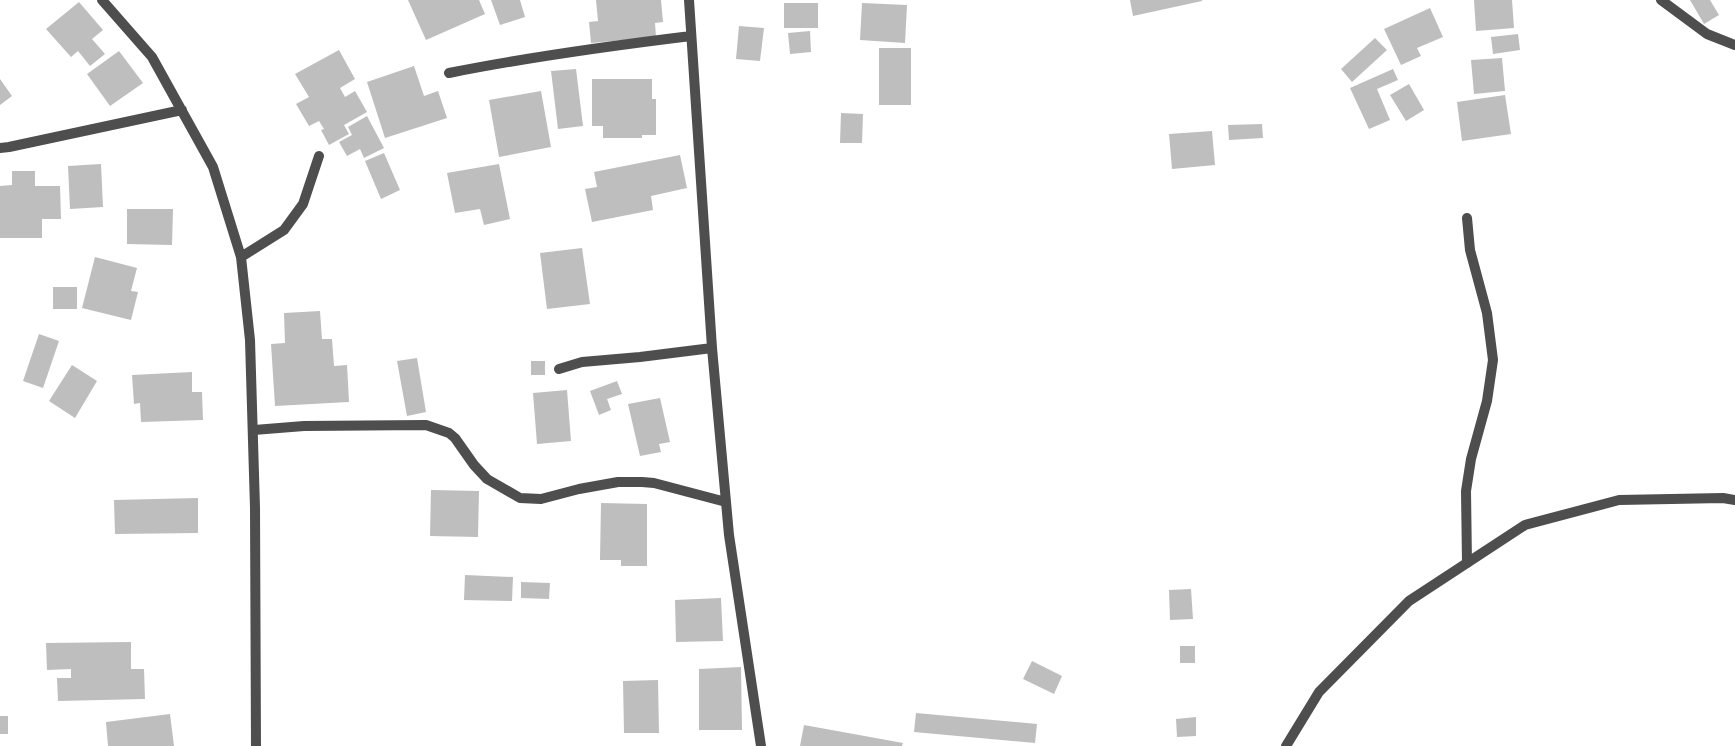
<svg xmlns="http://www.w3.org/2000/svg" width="1735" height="746" viewBox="0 0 1735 746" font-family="Helvetica,sans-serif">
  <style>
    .building { fill: #bebebe }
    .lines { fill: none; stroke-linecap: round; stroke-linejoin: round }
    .service { stroke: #4e4e4e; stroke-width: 10 }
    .minor { stroke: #4e4e4e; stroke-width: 10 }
  </style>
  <rect width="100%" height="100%" fill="#fff"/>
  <!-- building -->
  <path class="building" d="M408,0H479L485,14L426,40Z
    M491,0H520L525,17L500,25Z
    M596,0H661L663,22L655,23L656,37L591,43L589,22L598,21Z
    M1130,0H1202V1L1133,16Z
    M1474,0H1512L1514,28L1476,31Z
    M1690,0H1710L1719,15L1704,24Z
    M79,2L103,30L92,39L105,54L90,66L78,51L71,57L46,29Z
    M784,3H818V28H784Z
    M862,3L907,5L905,43L860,40Z
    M1430,8L1443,37L1417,48L1421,56L1401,65L1384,29Z
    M739,26L764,28L760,61L736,59Z
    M810,31L811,52L790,54L788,33Z
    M1518,34L1520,50L1493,54L1491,37Z
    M1375,38L1387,50L1352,82L1341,69Z
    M879,48H911V105H879Z
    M339,50L355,79L340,88L345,97L355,91L367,112L344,125L349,134L329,145L321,130L324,129L319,121L309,126L296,104L309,97L295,74Z
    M119,51L143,83L110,106L87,74Z
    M1502,58L1505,91L1474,94L1471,60Z
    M414,66L424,96L438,91L447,118L385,138L367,82Z
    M576,69L583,126L558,129L551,71Z
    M1393,69L1398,80L1377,89L1390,120L1369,129L1350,88Z
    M0,79L12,96L0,105Z
    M592,79H652V99H656V135H642V138H603V126H592Z
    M1409,84L1424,110L1406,121L1390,95Z
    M541,91L551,147L499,157L489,100Z
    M1505,95L1511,134L1462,141L1457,102Z
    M841,113L863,114L862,143H840Z
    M367,116L384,148L364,158L360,149L347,156L339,142L352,135L348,127Z
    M1262,124L1263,138L1229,140L1228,125Z
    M1212,131L1215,165L1172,169L1169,134Z
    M384,153L400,190L381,199L365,161Z
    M680,155L687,188L651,196L653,210L592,222L585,189L597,187L594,172Z
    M101,164L103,207L70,209L68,166Z
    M499,164L510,219L484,225L480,209L455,213L447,173Z
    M12,171H35V186H60L61,219H42V238H0V186L12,185Z
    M127,209H173L172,245L127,244Z
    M582,248L590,304L547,309L540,253Z
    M95,257L137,268L131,291L138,292L131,320L82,308Z
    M53,287H77V309H53Z
    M320,311L322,339H332L334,366L347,365L349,402L275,406L271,344L285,343L284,313Z
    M39,334L59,341L43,388L23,381Z
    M417,358L426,412L407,416L397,361Z
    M531,361H545V375H531Z
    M72,365L97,381L75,418L49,401Z
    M192,372V392H202L203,420L141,422L140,403L134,404L132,375Z
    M617,381L622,394L607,399L611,410L599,415L590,391Z
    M567,390L571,441L537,444L533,393Z
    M660,398L670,442L659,444L661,452L640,456L628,404Z
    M431,490L479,491L478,537L430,536Z
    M198,498V533L115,534L114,500Z
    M601,503L647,504V566H621V560H600Z
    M465,575L513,577L512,601L464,600Z
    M521,582L550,583L549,599L521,598Z
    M1191,589L1193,619L1170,620L1169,590Z
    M721,598L723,641L676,642L675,600Z
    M131,642V669H144L145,699L58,701L57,678H71V669L47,670L46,643Z
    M1180,646H1195V663H1180Z
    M1032,661L1062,676L1054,694L1023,679Z
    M741,667L742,730H699V669Z
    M658,680L659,733H624L623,681Z
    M916,713L1037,724L1035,743L914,732Z
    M170,714L174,746H108L106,722Z
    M0,716H8V734H0Z
    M1196,717V736L1177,737L1176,719Z
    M804,725L903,743L902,746H800Z"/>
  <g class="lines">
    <!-- service -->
    <path class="service" d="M1661,0L1707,34L1735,45
      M1467,218L1470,250L1487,313L1493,360L1487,401L1471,459L1466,491L1467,563"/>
    <!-- minor -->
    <path class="minor" d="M102,0L152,57L213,167L241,257L250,340L255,508L256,746
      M689,0L712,348L729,535L761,746
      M449,73C529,57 609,46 691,36
      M0,148L9,147L182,110
      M241,257L284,230L303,204L319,156
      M559,369L582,362L640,357L712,348
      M253,430L304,426L426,425L449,433L455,438L474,465L487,479L520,498L541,499L579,489L618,482H642L654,483L726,502
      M1286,746L1319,692L1409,601L1525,525L1619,500L1723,498L1735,500"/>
  </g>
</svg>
